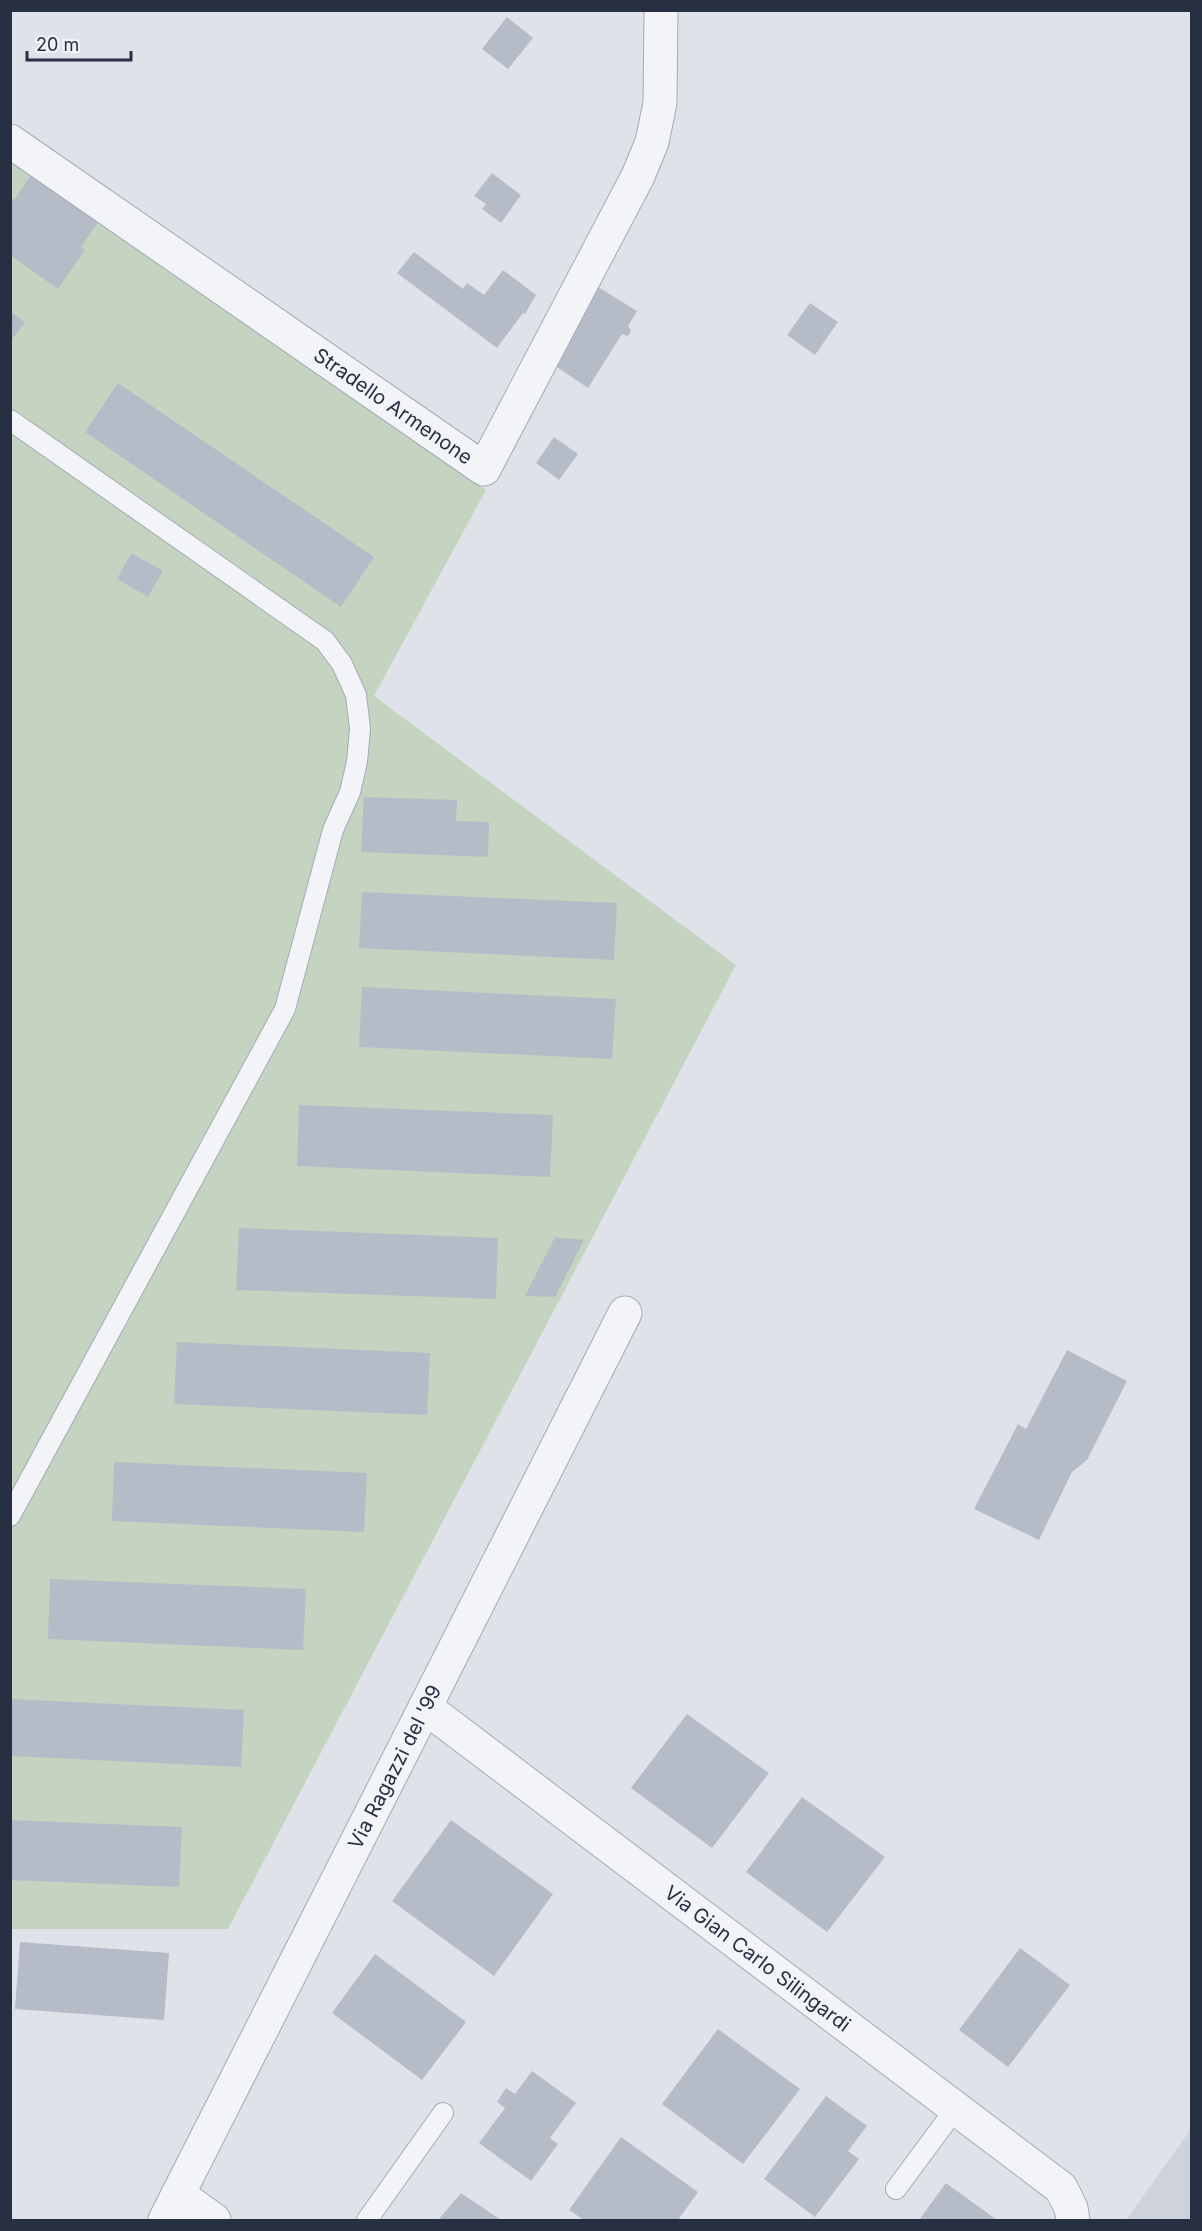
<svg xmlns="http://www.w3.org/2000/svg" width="1202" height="2231" viewBox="0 0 1202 2231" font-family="Inter,sans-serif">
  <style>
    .built { fill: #cdd2dc }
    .green { fill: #c4d4c0 }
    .building { fill: #b6bcc7 }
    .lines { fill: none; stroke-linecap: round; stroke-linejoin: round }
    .lane-casing { stroke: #a4aab4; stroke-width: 22 }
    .street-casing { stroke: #a4aab4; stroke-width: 35 }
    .lane { stroke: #f2f4f7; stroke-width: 20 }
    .street { stroke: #f2f4f7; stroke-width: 33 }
    .labels { text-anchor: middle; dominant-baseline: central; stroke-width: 5; stroke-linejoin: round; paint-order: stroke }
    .street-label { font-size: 20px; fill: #273042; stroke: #eff2f7 }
  </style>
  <rect width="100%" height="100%" fill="#dfe3e9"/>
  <!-- built -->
  <path class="built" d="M1191,2129V2220H1126Z"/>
  <!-- green -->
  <path class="green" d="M11,160L486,490L374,696L736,965L228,1929H11Z"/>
  <!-- building -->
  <path class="building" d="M507,17L533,38L508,69L482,49Z
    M492,173L521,195L501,223L482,209L486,204L474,196Z
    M31,175L98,222L81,247L85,250L58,289L10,255V198L14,200Z
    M414,252L463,289L467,283L484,295L503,270L536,295L525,314L523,313L497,348L397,273Z
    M598,287L637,311L628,326L631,331L628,336L622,334L588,388L551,363Z
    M810,303L838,322L815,355L787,335Z
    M10,311L25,322L10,342Z
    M118,383L374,557L341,607L85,432Z
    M554,437L578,454L559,480L536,463Z
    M131,553L163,571L148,597L117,579Z
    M364,797L457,800L456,821L489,822L488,857L361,852Z
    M362,892L617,903L614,960L359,948Z
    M362,987L616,999L612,1059L359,1047Z
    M299,1105L553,1115L550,1177L297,1166Z
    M239,1228L498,1238L496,1299L236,1290Z
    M555,1237L584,1240L555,1297L525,1296Z
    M177,1342L430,1353L427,1415L174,1404Z
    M1067,1350L1127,1381L1087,1460L1072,1472L1039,1540L974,1509L1018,1424L1026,1429Z
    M114,1462L367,1473L364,1532L112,1521Z
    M50,1579L306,1589L303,1650L48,1639Z
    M10,1699L244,1710L241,1767L10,1756Z
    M687,1714L769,1773L712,1848L631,1788Z
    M802,1797L885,1857L827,1932L746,1872Z
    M10,1820L182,1827L179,1887L10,1880Z
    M451,1820L553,1894L494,1976L392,1901Z
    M20,1942L169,1953L164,2020L15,2009Z
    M1020,1948L1070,1985L1008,2067L959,2030Z
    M375,1954L466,2022L422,2080L332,2013Z
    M718,2029L800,2089L743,2164L662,2104Z
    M532,2071L576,2103L550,2138L558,2144L531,2181L479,2143L505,2108L497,2102L506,2088L515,2094Z
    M826,2096L867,2126L848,2151L859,2159L815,2217L764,2179Z
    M621,2137L698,2192L678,2220H584L569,2210Z
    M946,2183L997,2220H919Z
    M461,2193L501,2220H438Z"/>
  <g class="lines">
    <!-- lane casing -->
    <g class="lane-casing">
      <path id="lane" d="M10,420L325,641L342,664L356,695L360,729L357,762L350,792L333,830L285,1009L10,1516
        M896,2189L956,2108
        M367,2220L443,2113"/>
    </g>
    <!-- street casing -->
    <g class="street-casing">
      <g id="street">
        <path id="s1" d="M10,141L484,469L638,176L652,142L660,103L661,10"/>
        <path id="s2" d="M425,1707L1061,2188L1071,2208L1073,2220"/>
        <path d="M178,2194L214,2220"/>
        <path id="s3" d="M165,2220L625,1313"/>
      </g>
    </g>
    <!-- lane -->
    <use href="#lane" class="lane"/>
    <!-- street -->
    <use href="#street" class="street"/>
  </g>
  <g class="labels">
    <!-- street labels -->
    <g class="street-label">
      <text stroke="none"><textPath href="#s1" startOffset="466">Stradello Armenone</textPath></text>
      <text stroke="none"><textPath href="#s3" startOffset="508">Via Ragazzi del '99</textPath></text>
      <text stroke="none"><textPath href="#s2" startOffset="417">Via Gian Carlo Silingardi</textPath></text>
    </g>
  </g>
  <!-- border -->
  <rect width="1202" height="2231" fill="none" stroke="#273042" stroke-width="24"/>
  <!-- scale -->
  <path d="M27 51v9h104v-9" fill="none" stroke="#273042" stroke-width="3"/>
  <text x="36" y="51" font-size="18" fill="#273042" stroke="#eff2f7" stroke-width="4.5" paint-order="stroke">20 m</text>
</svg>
